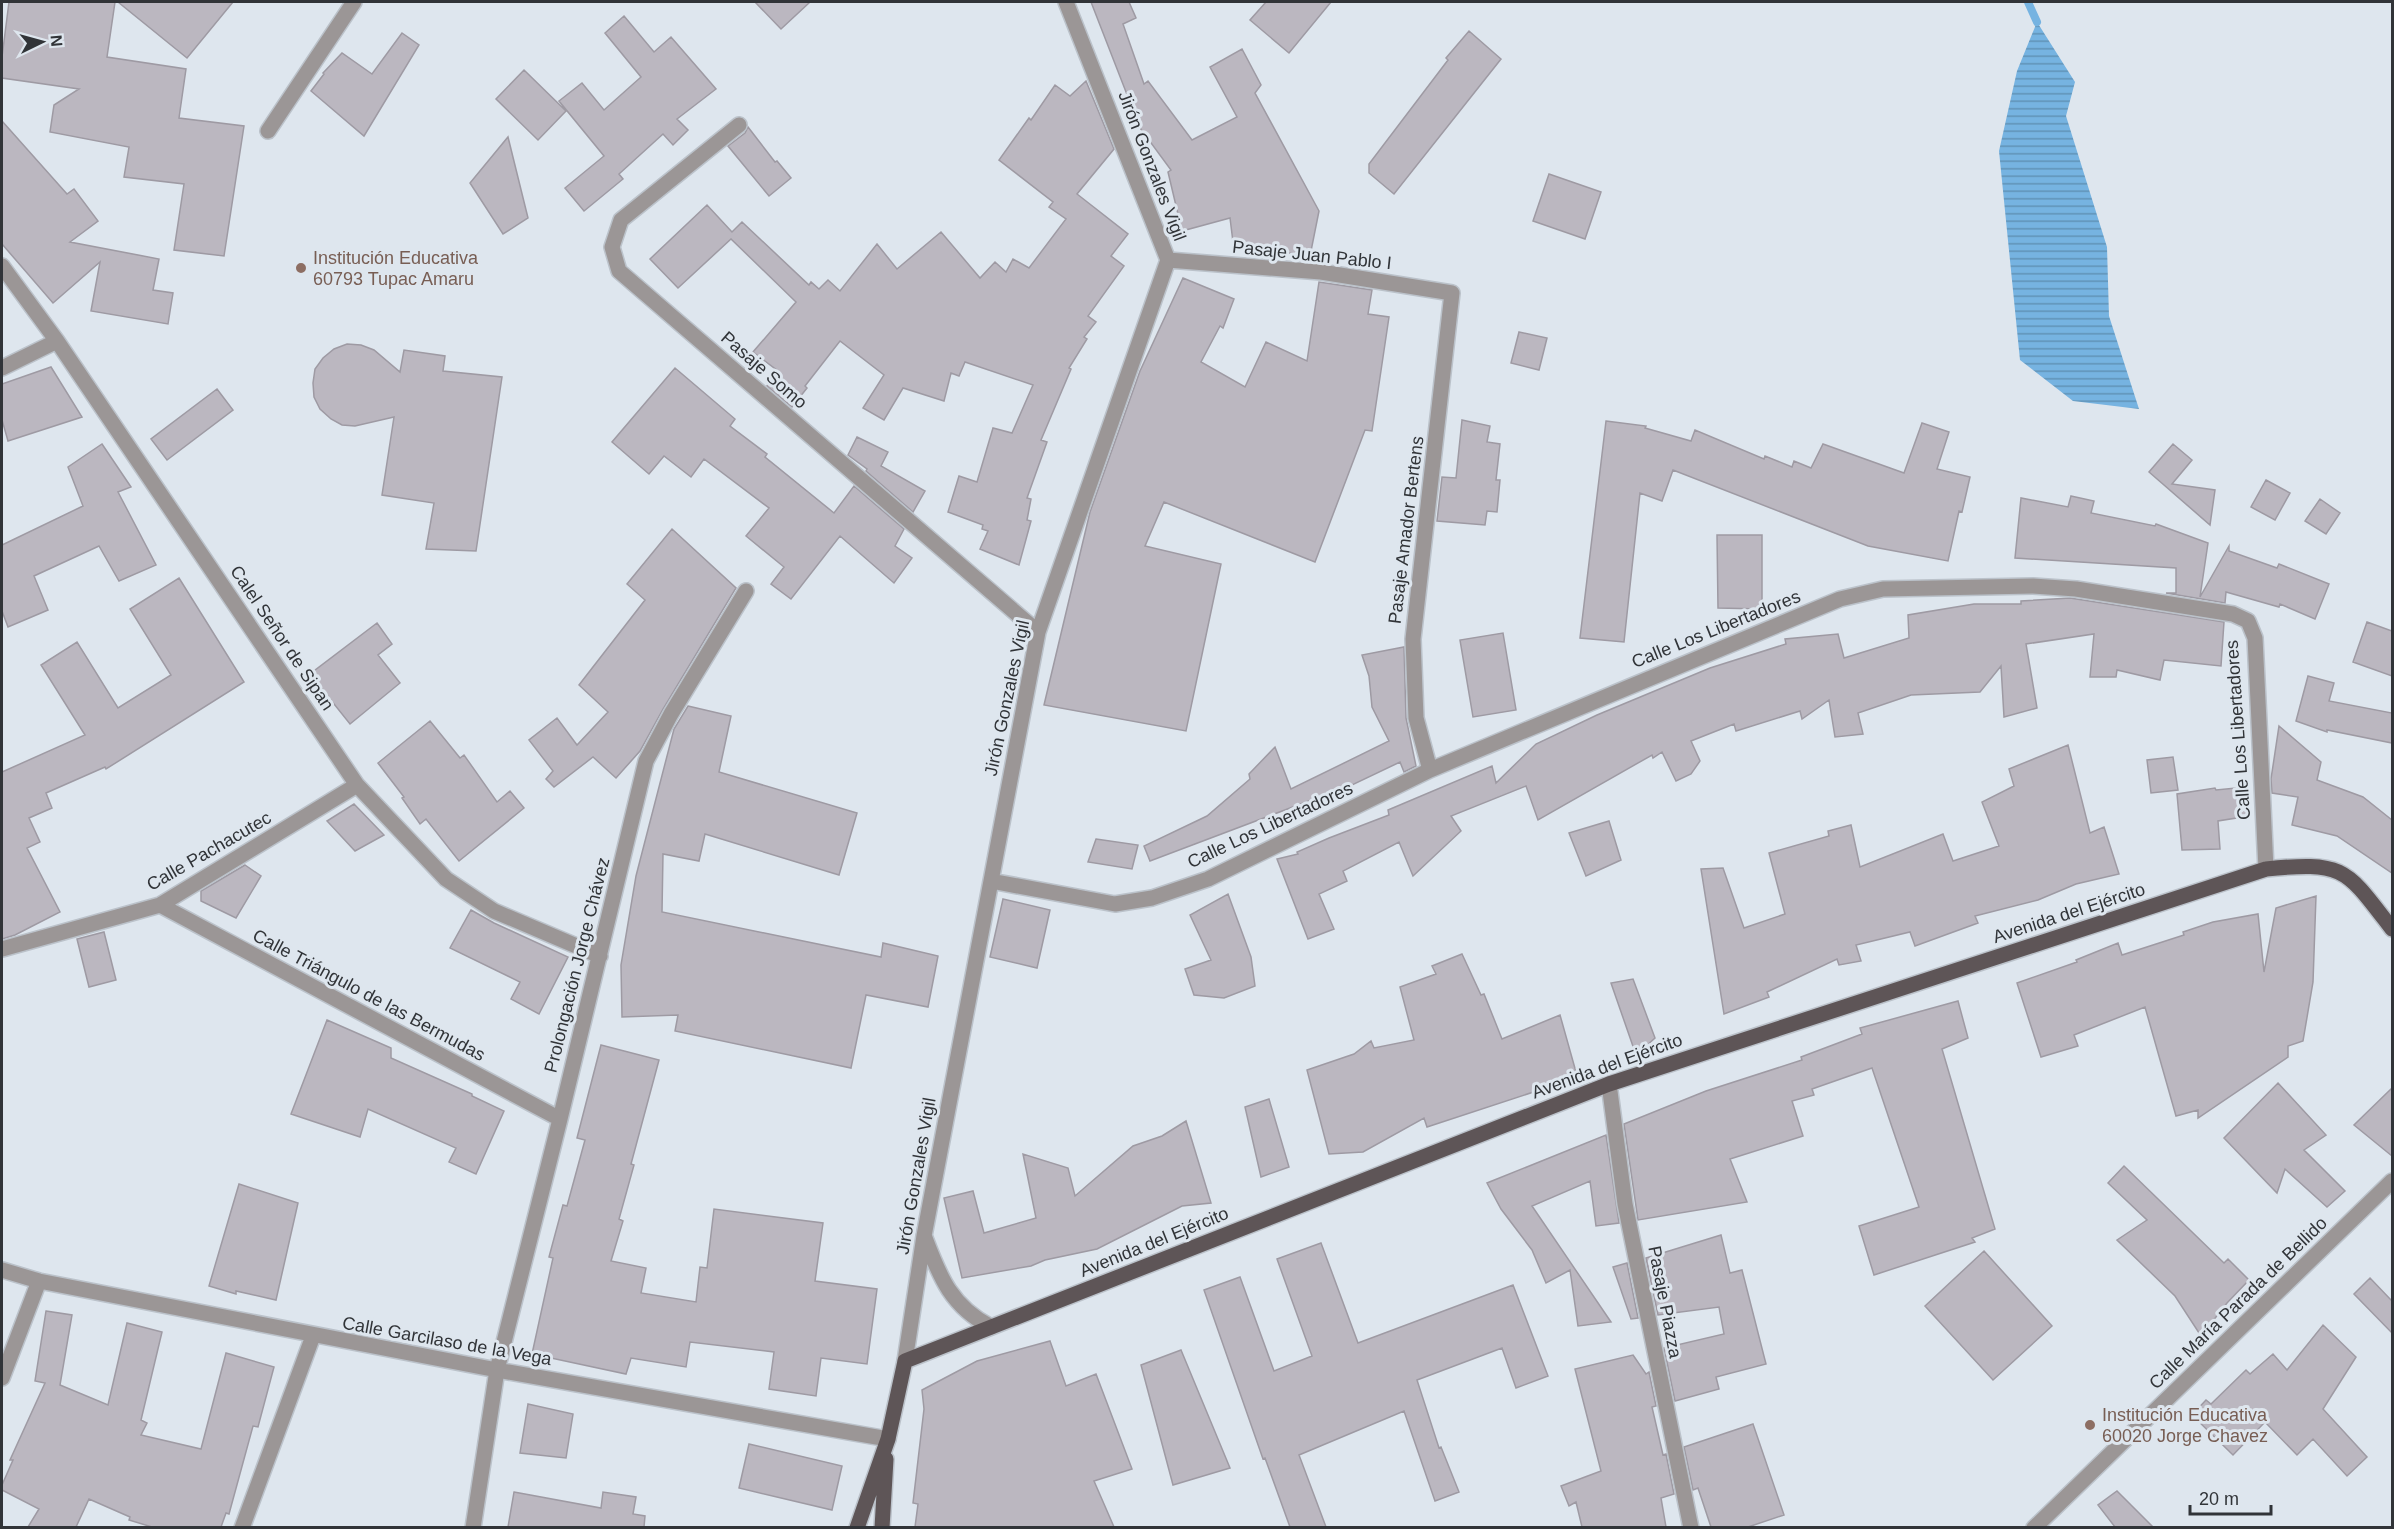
<svg xmlns="http://www.w3.org/2000/svg" width="2394" height="1529" viewBox="0 0 2394 1529" font-family="Helvetica,sans-serif">
  <style>
    .water { fill: url(#water-rules) }
    .lines { fill: none; stroke-linecap: round; stroke-linejoin: round }
    .stream { stroke: #76b3e1; stroke-width: 8 }
    .building { fill: #bbb7c0; stroke: #9e9aa3; stroke-width: 1.5 }
    .minor-casing { stroke: #bbc2ca; stroke-width: 18 }
    .major-casing { stroke: #bbc2ca; stroke-width: 18 }
    .minor { stroke: #9b9696; stroke-width: 15 }
    .major { stroke: #5e5557; stroke-width: 15 }
    .education-dot { fill: #8d6e63; stroke: #dee6ee; stroke-width: 2 }
    .labels { text-anchor: middle; dominant-baseline: central; stroke-width: 6; stroke-linejoin: round; paint-order: stroke }
    .street-label { font-size: 18px; fill: #313438; stroke: #dee6ee }
    .education-label { font-size: 18px; fill: #785e54; stroke: #dee6ee; text-anchor: start }
  </style>
  <defs>
    <pattern id="water-rules" width="6" height="5" patternUnits="userSpaceOnUse" patternTransform="scale(1.5)"><rect width="6" height="5" fill="#76b3e1"/><path d="M0 2.5h6" fill="none" stroke="#6192b7"/></pattern>
  </defs>
  <rect width="100%" height="100%" fill="#dee6ee"/>
  <!-- water -->
  <path class="water" d="M2037,22L2075,82L2066,116L2107,247L2109,316L2139,409L2073,401L2020,360L1999,151L2017,71Z"/>
  <g class="lines">
    <!-- stream -->
    <path class="stream" d="M2028,2L2037,22"/>
  </g>
  <!-- building -->
  <path class="building" d="M9,2H115L107,57L186,69L179,118L244,126L224,256L174,250L184,184L124,177L129,147L50,132L54,105L79,89L2,78V57Z
    M118,2H233L187,58Z
    M755,2H810L781,29Z
    M1091,2H1129L1136,18L1123,24L1144,84L1148,81L1192,140L1237,117L1210,67L1242,49L1261,85L1255,93L1319,211L1310,256L1253,248L1234,250L1230,218L1182,231L1168,172L1171,170L1140,128Z
    M1266,2H1331L1289,53L1250,20Z
    M624,16L654,52L671,37L716,89L677,119L688,130L673,145L663,134L619,174L623,179L584,211L565,188L604,156L559,101L582,83L604,110L641,77L605,33Z
    M1469,31L1501,59L1394,194L1369,173V164L1448,60L1446,58Z
    M402,33L419,45L364,136L311,91L324,74L323,73L342,53L372,74Z
    M524,70L566,111L538,140L496,99Z
    M1086,81L1114,149L1077,194L1128,234L1111,256L1124,266L1088,316L1096,322L1084,337L1087,339L1069,368L1071,369L1041,440L1047,442L1027,498L1031,499L1027,520L1031,521L1019,565L980,549L988,531L982,529L983,525L948,512L959,476L977,482L993,428L1012,433L1033,385L965,362L959,376L951,373L944,401L903,388L884,420L863,408L884,375L840,341L805,386L807,388L792,407L767,386L778,371L753,352L796,302L731,239L678,288L650,259L707,205L732,232L742,222L809,285L811,282L819,289L828,280L840,291L877,244L897,269L941,232L980,278L995,262L1006,272L1013,259L1029,268L1066,219L1049,207L1053,202L999,160L1029,118L1031,120L1055,85L1070,96Z
    M2,121L67,194L74,189L98,221L70,242L159,259L153,290L173,293L168,324L91,311L100,262L53,303L2,244Z
    M748,127L775,162L777,161L791,178L769,196L728,146L745,133Z
    M508,137L528,218L503,234L470,183Z
    M1549,174L1601,192L1585,239L1533,221Z
    M1183,278L1234,299L1223,328L1220,326L1201,362L1245,387L1266,342L1307,361L1319,282L1372,290L1368,314L1389,317L1372,431L1365,430L1315,562L1164,502L1145,546L1221,564L1186,731L1044,705L1090,512L1140,371Z
    M1519,332L1547,338L1539,370L1511,363Z
    M347,344L361,345L374,350L400,372L404,350L445,356L443,371L502,377L476,551L426,549L434,503L382,495L394,417L355,426L342,425L331,419L320,409L314,397L313,383L315,369L323,358L334,349Z
    M51,367L82,417L8,441L2,420V384Z
    M675,368L735,419L730,426L767,454L765,457L834,513L854,486L904,529L895,546L912,558L894,583L840,536L791,599L771,584L784,567L746,536L769,508L704,459L691,477L664,456L649,474L612,442Z
    M217,389L233,410L167,460L151,439Z
    M1462,420L1490,426L1487,442L1500,444L1496,480H1500L1497,512L1487,511L1485,525L1437,521L1442,477L1456,478Z
    M1606,421L1646,426L1645,428L1691,441L1695,430L1764,459L1765,456L1792,467L1794,461L1811,468L1823,444L1904,473L1922,423L1949,432L1937,469L1970,477L1962,512L1959,511L1948,561L1868,546L1673,470L1662,501L1640,493L1624,642L1580,638Z
    M857,437L888,452L881,466L925,491L913,512L866,471L867,469L848,455Z
    M102,444L131,487L118,492L156,565L119,581L99,546L34,576L48,610L8,627L2,611V545L83,506L68,467Z
    M2173,444L2192,460L2172,484L2215,490L2210,525L2149,472Z
    M2266,480L2290,493L2275,520L2251,507Z
    M2071,496L2094,501L2091,513L2155,526L2156,524L2208,543L2200,597L2229,546V551L2277,568L2279,564L2329,584L2315,619L2280,604L2279,607L2226,592L2225,603L2166,593H2176V568L2015,558L2021,498L2068,507Z
    M2320,499L2340,513L2326,534L2305,521Z
    M672,529L736,588L663,709L640,751L616,778L593,757L554,787L546,779L553,771L529,740L557,718L577,745L608,712L579,685L645,600L627,584Z
    M1717,535H1762V609L1718,608Z
    M179,578L244,682L106,769L105,767L46,793L52,808L29,818L40,842L27,848L60,912L15,935L2,939V772L85,735L41,665L77,642L118,708L171,675L130,609Z
    M2070,598L2224,622L2221,666L2164,660L2160,680L2117,670L2116,677H2090L2094,634L2026,644L2037,708L2004,717L2001,666L1980,692L1911,695L1858,713L1863,734L1835,737L1829,700L1802,719L1800,711L1736,731L1734,724L1691,741L1700,761L1691,774L1676,781L1662,752L1653,758L1652,755L1538,820L1526,786L1451,816L1461,831L1413,876L1399,842L1343,871L1347,881L1319,894L1334,929L1308,939L1277,859L1298,854L1297,852L1329,838L1389,815L1388,810L1492,766L1496,783L1536,744L1597,715L1710,668L1786,644L1785,639L1838,634L1844,658L1909,638L1908,615L1974,604H2021V601Z
    M2367,622L2392,631V676L2353,662Z
    M377,623L392,644L378,655L400,683L350,724L310,674Z
    M1503,633L1516,710L1473,717L1460,640Z
    M1404,647L1406,718L1416,766L1404,772L1400,762L1337,792L1339,797L1320,808L1314,799L1150,861L1144,846L1207,816L1250,779L1249,774L1275,747L1291,789L1389,741L1372,707L1369,676L1362,655Z
    M2308,676L2334,683L2329,701L2392,713V743L2327,730V732L2296,721Z
    M688,706L731,716L719,772L857,813L839,875L705,834L699,861L663,854L662,912L881,957L883,943L938,956L928,1007L866,995L851,1068L675,1031L678,1015L622,1017L621,965L636,876L674,729Z
    M430,721L460,758L464,755L497,802L510,791L524,808L459,861L426,819L420,824L402,798L404,797L378,763Z
    M2279,726L2321,762L2317,780L2363,797L2392,820V873L2337,836L2292,825L2298,797L2272,793L2271,779Z
    M2068,745L2090,833L2104,827L2119,874L2076,884L2038,900L1975,916L1978,923L1915,946L1910,932L1856,945L1861,961L1839,965L1837,959L1767,992L1769,997L1724,1014L1701,869L1723,868L1744,928L1785,914L1769,853L1829,836L1828,831L1851,825L1860,867L1943,834L1953,861L1999,846L1982,802L2014,786L2009,769Z
    M2173,757L2178,790L2151,793L2147,760Z
    M2246,787L2249,816L2218,821L2220,849L2182,850L2177,794L2215,788L2216,790Z
    M354,804L384,835L355,851L327,821Z
    M1609,821L1621,860L1586,876L1569,833Z
    M1096,839L1138,845L1132,869L1088,862Z
    M245,865L261,876L236,918L201,901V891Z
    M1228,894L1251,957L1255,986L1224,998L1194,995L1185,969L1211,960L1190,915Z
    M2316,896L2313,982L2303,1041L2288,1046V1057L2198,1118V1110L2176,1116L2145,1007L2074,1035L2078,1046L2041,1057L2017,983L2077,962L2076,960L2118,943L2122,955L2184,935L2183,932L2213,922L2258,914L2264,972L2276,908Z
    M1003,899L1050,910L1037,968L990,957Z
    M471,910L494,923L568,957L539,1014L511,999L520,982L450,948Z
    M104,932L116,980L89,987L77,939Z
    M1462,954L1481,995L1484,994L1502,1039L1560,1015L1576,1072L1558,1084L1427,1127L1424,1118L1363,1152L1329,1154L1307,1070L1354,1054L1371,1041L1374,1048L1414,1040L1400,987L1436,974L1432,966Z
    M1633,979L1655,1038L1636,1055L1611,983Z
    M1958,1001L1968,1038L1942,1049L1995,1229L1972,1238L1975,1242L1874,1275L1859,1226L1919,1207L1872,1068L1812,1089L1814,1095L1792,1101L1803,1136L1730,1159L1747,1202L1638,1220L1624,1124L1706,1091L1802,1060L1801,1057L1862,1034L1860,1028Z
    M327,1020L391,1048V1058L472,1094V1096L504,1111L476,1174L449,1162L456,1148L368,1109L360,1137L291,1114Z
    M601,1045L659,1060L631,1164L634,1165L619,1219L623,1221L611,1261L646,1268L641,1293L696,1302L700,1267L707,1268L714,1209L823,1223L815,1281L877,1289L867,1364L821,1358L816,1396L769,1389L774,1352L690,1342L686,1367L631,1358L626,1374L532,1354L553,1258L549,1257L563,1205L567,1206L585,1140L577,1138Z
    M2278,1083L2326,1135L2304,1150L2345,1191L2327,1207L2285,1169L2277,1193L2224,1138Z
    M2392,1088V1156L2354,1125Z
    M1269,1099L1289,1167L1261,1177L1245,1107Z
    M1186,1121L1211,1203L1182,1206L1097,1249L1045,1260L1031,1266L962,1278L944,1198L973,1191L984,1233L1036,1218L1023,1154L1068,1168L1075,1196L1133,1146L1162,1136Z
    M1606,1135L1619,1223L1596,1226L1590,1181L1532,1206L1611,1322L1578,1326L1570,1270L1546,1283L1532,1250L1501,1209L1487,1183Z
    M2124,1166L2224,1263L2228,1259L2249,1280L2227,1303L2201,1336L2175,1296L2117,1240L2147,1220L2108,1183Z
    M239,1184L298,1203L276,1300L236,1291V1294L209,1286Z
    M1721,1235L1730,1273L1742,1270L1766,1364L1716,1377L1719,1389L1675,1401L1664,1348L1724,1334L1719,1307L1658,1315L1646,1258Z
    M1321,1243L1358,1343L1513,1285L1548,1376L1516,1388L1502,1348L1417,1380L1439,1448L1441,1447L1459,1492L1435,1501L1404,1411L1299,1455L1326,1527H1290L1265,1458L1263,1459L1204,1290L1240,1277L1274,1371L1312,1356L1277,1259Z
    M1984,1251L2052,1326L1993,1380L1925,1306Z
    M1627,1263L1638,1318L1631,1319L1613,1267Z
    M2370,1278L2392,1301V1333L2354,1294Z
    M46,1311L72,1315L60,1385L108,1405L127,1323L162,1332L141,1420L147,1423L141,1435L201,1449L226,1353L274,1367L258,1427L253,1426L229,1514L226,1513L221,1527H152L129,1520L130,1517L89,1499L76,1527H28L39,1509L2,1490V1485L13,1460H10L45,1383L35,1381Z
    M2323,1325L2356,1357L2323,1409L2367,1457L2347,1476L2313,1439L2297,1455L2265,1422L2233,1455L2192,1415L2206,1400L2211,1404L2246,1370L2250,1374L2273,1354L2287,1370Z
    M1050,1341L1066,1386L1096,1374L1132,1469L1094,1481L1114,1527H915L918,1504L913,1503L924,1409L922,1390L977,1361Z
    M1181,1350L1230,1468L1173,1485L1141,1365Z
    M1633,1355L1646,1374L1649,1372L1656,1406L1652,1407L1663,1455L1666,1454L1674,1494L1661,1498L1666,1527H1582L1576,1502L1569,1506L1561,1486L1601,1471L1575,1369Z
    M528,1404L573,1414L566,1458L520,1453Z
    M1753,1424L1784,1515L1748,1527H1711L1698,1488L1693,1490L1684,1447Z
    M749,1444L842,1466L832,1510L739,1488Z
    M2117,1491L2153,1527H2115L2098,1505Z
    M514,1492L601,1508L603,1492L636,1497L633,1514L645,1516L644,1527H508Z"/>
  <g class="lines">
    <!-- minor casing -->
    <g class="minor-casing">
      <path id="minor" d="M739,125L621,220L612,247L619,271L1038,632
        M268,131L354,2
        M1168,260L1321,272L1452,293L1413,639L1416,718L1430,770
        M2,266L57,341L357,785L446,879L494,911L600,956
        M2,368L57,341
        M991,881L1115,904L1152,898L1208,879L1430,770L1840,599L1883,589L2033,586L2076,589L2233,614L2248,621L2255,638L2266,869
        M160,905L560,1119
        M2,949L160,905L357,785
        M1609,1084L1625,1204L1691,1528
        M925,1238C940,1278 952,1307 991,1327
        M2,1270L39,1281L497,1370L888,1439
        M905,1361L924,1236L1038,632L1168,260L1066,2
        M2,1378L39,1281
        M242,1528L313,1336
        M473,1528L497,1370L560,1119L646,761L671,714L746,591
        M2034,1528L2392,1181"/>
    </g>
    <!-- major casing -->
    <g class="major-casing">
      <path id="major" d="M857,1528L888,1439L905,1361L1609,1084L2266,869C2345,861 2346,869 2392,929
        M882,1528L886,1459"/>
    </g>
    <!-- minor -->
    <use href="#minor" class="minor"/>
    <!-- major -->
    <use href="#major" class="major"/>
  </g>
  <!-- markers -->
  <g class="education-dot">
    <circle cx="301" cy="268" r="6"/>
    <circle cx="2090" cy="1425" r="6"/>
  </g>
  <g class="labels">
    <!-- street labels -->
    <g class="street-label">
      <text transform="translate(1152 166) rotate(69)">Jirón Gonzales Vigil</text>
      <text transform="translate(1312 255) rotate(6)">Pasaje Juan Pablo I</text>
      <text transform="translate(764 370) rotate(41)">Pasaje Somo</text>
      <text transform="translate(1406 530) rotate(-83)">Pasaje Amador Bertens</text>
      <text transform="translate(1716 629) rotate(-22)">Calle Los Libertadores</text>
      <text transform="translate(282 638) rotate(56)">Calel Señor de Sipan</text>
      <text transform="translate(1007 698) rotate(-78)">Jirón Gonzales Vigil</text>
      <text transform="translate(2238 730) rotate(-94)">Calle Los Libertadores</text>
      <text transform="translate(1270 825) rotate(-25)">Calle Los Libertadores</text>
      <text transform="translate(209 851) rotate(-30)">Calle Pachacutec</text>
      <text transform="translate(2069 913) rotate(-18)">Avenida del Ejército</text>
      <text transform="translate(577 965) rotate(-76)">Prolongación Jorge Chávez</text>
      <text transform="translate(369 995) rotate(28)">Calle Triángulo de las Bermudas</text>
      <text transform="translate(1607 1066) rotate(-20)">Avenida del Ejército</text>
      <text transform="translate(916 1176) rotate(-80)">Jirón Gonzales Vigil</text>
      <text transform="translate(1154 1242) rotate(-22)">Avenida del Ejército</text>
      <text transform="translate(1665 1302) rotate(79)">Pasaje Piazza</text>
      <text transform="translate(2238 1303) rotate(-44)">Calle María Parada de Bellido</text>
      <text transform="translate(447 1341) rotate(10)">Calle Garcilaso de la Vega</text>
    </g>
    <!-- education labels -->
    <g class="education-label">
      <text x="313" y="258">Institución Educativa<tspan x="313" dy="21">60793 Tupac Amaru</tspan></text>
      <text x="2102" y="1415">Institución Educativa<tspan x="2102" dy="21">60020 Jorge Chavez</tspan></text>
    </g>
  </g>
  <!-- border -->
  <rect width="2394" height="1529" fill="none" stroke="#313438" stroke-width="6"/>
  <!-- north arrow -->
  <g transform="translate(42 42) rotate(85)" stroke="#dee6ee" stroke-width="4.5" paint-order="stroke">
  <path d="M0-4.5L10 22L0 15L-10 22Z" fill="#313438"/>
  <text y="-9" font-size="16" font-weight="bold" text-anchor="middle" fill="#313438">N</text>
  </g>
  <!-- scale -->
  <path d="M2190 1505v9h81v-9" fill="none" stroke="#313438" stroke-width="3"/>
  <text x="2199" y="1505" font-size="18" fill="#313438" stroke="#dee6ee" stroke-width="4.5" paint-order="stroke">20 m</text>
</svg>
